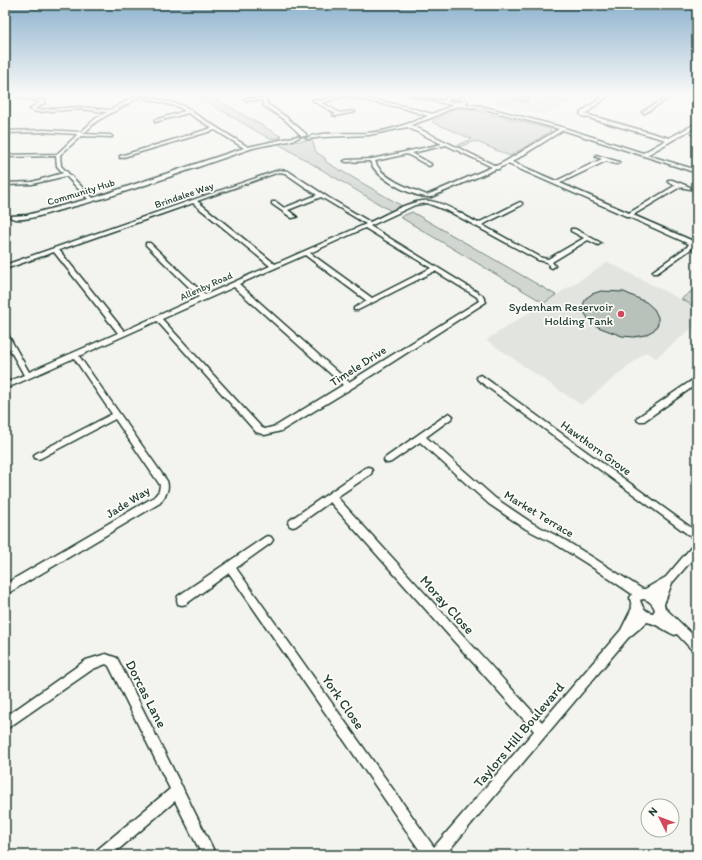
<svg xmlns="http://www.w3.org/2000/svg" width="702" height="860" viewBox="0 0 702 860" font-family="Itim,sans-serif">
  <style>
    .built { fill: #e2e5df }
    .green { fill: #d1d6d1; stroke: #788a82 }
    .building { fill: #b9c1bb; stroke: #1f3d34 }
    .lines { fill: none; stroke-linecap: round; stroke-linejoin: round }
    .minor-casing { stroke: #1f3d34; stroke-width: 3 }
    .minor { fill: #fdfcf7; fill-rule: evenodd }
    .poi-dot { fill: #d1495b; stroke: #fdfcf7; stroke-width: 1.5 }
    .labels { text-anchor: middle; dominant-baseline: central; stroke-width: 3.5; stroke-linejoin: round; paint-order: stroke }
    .far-street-label { font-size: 10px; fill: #1f3d34; stroke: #fdfcf7 }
    .poi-label { font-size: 12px; fill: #1f3d34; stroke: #fdfcf7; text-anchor: end }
    .street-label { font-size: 12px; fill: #1f3d34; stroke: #fdfcf7 }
    .near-street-label { font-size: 14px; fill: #1f3d34; stroke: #fdfcf7 }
  </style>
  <rect width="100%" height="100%" fill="#f4f4ef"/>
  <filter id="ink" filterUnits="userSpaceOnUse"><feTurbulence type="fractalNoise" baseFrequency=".025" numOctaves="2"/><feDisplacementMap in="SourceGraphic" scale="8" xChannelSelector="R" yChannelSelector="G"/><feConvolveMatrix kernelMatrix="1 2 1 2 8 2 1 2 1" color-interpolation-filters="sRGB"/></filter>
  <g filter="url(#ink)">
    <!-- built -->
    <path class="built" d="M472,95H579L559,109L556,108L545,115L474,98Z
      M608,262L697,308V324L656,358L646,352L581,405L486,340Z"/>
    <!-- green -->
    <path class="green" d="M195,95H209L282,137L270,139Z
      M549,95H577L566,102L545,97Z
      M466,108L550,129L551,131L510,156L475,141L459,147L456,146L472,139L432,122L453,109Z
      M312,140L316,152L325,158L326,162L402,206L391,211L277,143Z
      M412,212L556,295L544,303L400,217Z
      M697,287V308L681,299Z"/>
    <!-- building -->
    <path class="building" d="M519,95H533L526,102L514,100Z
      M601,291L624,292L646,302L654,309L658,317V324L654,330L645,335L634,337L622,336L598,327L589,320L584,312L583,305L586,298L592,294Z"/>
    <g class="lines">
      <!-- minor casing -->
      <g class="minor-casing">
        <path id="minor" d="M8,95H14L45,101V103L35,109L37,110L79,107L110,110L138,95H140V97L97,121L83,134L110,135L112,136V137L81,136L60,155L61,166L93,198L244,148L215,130L120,158V156L212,128L188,113L155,122V120L185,111L179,107L144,98V96L181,105L191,110L192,112L248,147L298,136L300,137C289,143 267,144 253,148C190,169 128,193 64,209C51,212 21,224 10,217L11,216L27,215L88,199L66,176L32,184L5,185V183L32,182L63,173L57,166L56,156L5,157V155L57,154L76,136L77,134L44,132L5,133V131L44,130L81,132L95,119L107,112L79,109L37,112L30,109L40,102Z
          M265,95H269L266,98L267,104L286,117L306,134V136H302L284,119L264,106L262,100H246L244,99L246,98H262Z
          M340,95H349L404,106L432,114L453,105L411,96L409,95L444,101L446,97C454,95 462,95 468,102L463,104L481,106L561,127L643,153L666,140L582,116L580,113L605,95H609L585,114L669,138L697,123V126L647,155L697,170V173L563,130L512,162L556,181L602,159L596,157V155L619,162V163L617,164L606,161L560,183L629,213L676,185L668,182V180H672L690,187V189L680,187L633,215L693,241L697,240V244H694L691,249L657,273H653V271L687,247L689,244L629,217H626V216L508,164L499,168V169H496L431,197C414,198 376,179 370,161L346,162L344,161L346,160L372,159L442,144L407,127L369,135L323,137L308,139L306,138C319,131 352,134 368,133C389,131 409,124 428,116L403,108L344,96L322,103L340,113L353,111L355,112L335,116L333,115L336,114L312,100L314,99L319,101ZM450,98H459L464,102H448ZM456,106L481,108L559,129L506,161L496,166L411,125L434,117ZM446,145L492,167L427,195C411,189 380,178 375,161L407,154L429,166L431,165V164L412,153Z
          M670,95H674L645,113L642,112Z
          M689,95H697V97L690,96Z
          M279,170L288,171L329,198L370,222C386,215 413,198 430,201C445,203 465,216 478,223L520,202L522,203V205L482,225L542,258L548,259L584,238L571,231V229H575L601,243L598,245L588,240L552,262L555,266L552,268L550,267L547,262L538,260L450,212L427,203L415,205L370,226L482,295L486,302L352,388L281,431L265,435L256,432L157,321L79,356L167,481C170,490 165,496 160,503L5,595V584L154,497L159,491L160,485L115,419L41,458L38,459L35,458L34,456L35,454L112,414L74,358L5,389V383L24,375L5,341V333H7L29,372L118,333L54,252L5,269V265ZM279,172L285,173L317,195L284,208L276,202H272V204L292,218L297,217L288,210L321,197L366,224L275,264L197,201ZM193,203L270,266L205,295L150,243H146V245L199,297L124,331L59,250ZM365,228L431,268L372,298L310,253ZM305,255L367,301L354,308V310H358L435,271L477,297L479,301L349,382L239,284ZM234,287L343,385L276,426L265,429L262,428L162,319Z
          M481,375L697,532V541L478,380L477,378L478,376Z
          M697,377V384L644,421H638L637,419L638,417Z
          M449,413L453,416L452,418L426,437L495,498L532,523L563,539L592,557L642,589H645L666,577L694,544L697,543V554L672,583L664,604L665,608L697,639V652L693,651L677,634L675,635C665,631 658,624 647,622L628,638L445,855H423L229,573L186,604L182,605L178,604L177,600L178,596L265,537L268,536L271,537L273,540L271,543L236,568L434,847L534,731L330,502L296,526L293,527L290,526L288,523L290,520L365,468L368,467L371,468L372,471L371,474L337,497L542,722L621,630L632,608L630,598L632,594L586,563L557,545L526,529L489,504L420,442L391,462L388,463L385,462L384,460L385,458ZM643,599C649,600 653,604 655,610L653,613C645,612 642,607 640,600Z
          M106,654L117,658L181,785L182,786L184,791L216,855H202L175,801L112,855H95L97,850L170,789L109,666L106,664L93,669L5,730V717L86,660Z"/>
      </g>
      <!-- minor -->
      <use href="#minor" class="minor"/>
    </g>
  </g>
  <!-- sky -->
  <linearGradient id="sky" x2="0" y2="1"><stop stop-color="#8cb2ce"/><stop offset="0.44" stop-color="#fafaf8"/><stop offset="1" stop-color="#fafaf8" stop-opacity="0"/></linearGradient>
  <rect width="702" height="215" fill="url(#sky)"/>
  <!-- markers -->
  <circle class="poi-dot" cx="621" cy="314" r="4"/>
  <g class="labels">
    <!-- far-street labels -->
    <g class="far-street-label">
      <text transform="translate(81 192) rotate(-17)">Community Hub</text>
      <text transform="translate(184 195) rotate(-19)">Brindalee Way</text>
      <text transform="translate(206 286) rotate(-24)">Allenby Road</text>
    </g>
    <!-- poi labels -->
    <g class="poi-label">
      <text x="613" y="307">Sydenham Reservoir<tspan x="613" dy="14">Holding Tank</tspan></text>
    </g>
    <!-- street labels -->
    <g class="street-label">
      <text transform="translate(358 366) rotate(-33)">Timele Drive</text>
      <text transform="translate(596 448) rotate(36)">Hawthorn Grove</text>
      <text transform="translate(128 502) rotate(-32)">Jade Way</text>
      <text transform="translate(539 514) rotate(31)">Market Terrace</text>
    </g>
    <!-- near-street labels -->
    <g class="near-street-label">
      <text transform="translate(447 605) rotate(48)">Moray Close</text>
      <text transform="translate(146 694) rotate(63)">Dorcas Lane</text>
      <text transform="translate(343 702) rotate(55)">York Close</text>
      <text transform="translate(519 735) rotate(-50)">Taylors Hill Boulevard</text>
    </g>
  </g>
  <!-- margin -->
  <rect width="702" height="860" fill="none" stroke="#fdfcf7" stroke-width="20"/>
  <rect x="10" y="10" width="682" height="840" fill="none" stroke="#1f3d34" stroke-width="1.5" filter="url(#ink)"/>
  <!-- north arrow -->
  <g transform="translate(660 818) rotate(312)"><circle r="19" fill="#fdfcf7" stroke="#a4b0a9"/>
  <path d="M0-3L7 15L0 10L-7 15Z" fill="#d1495b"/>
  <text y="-6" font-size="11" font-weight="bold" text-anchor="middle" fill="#1f3d34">N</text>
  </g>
</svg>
